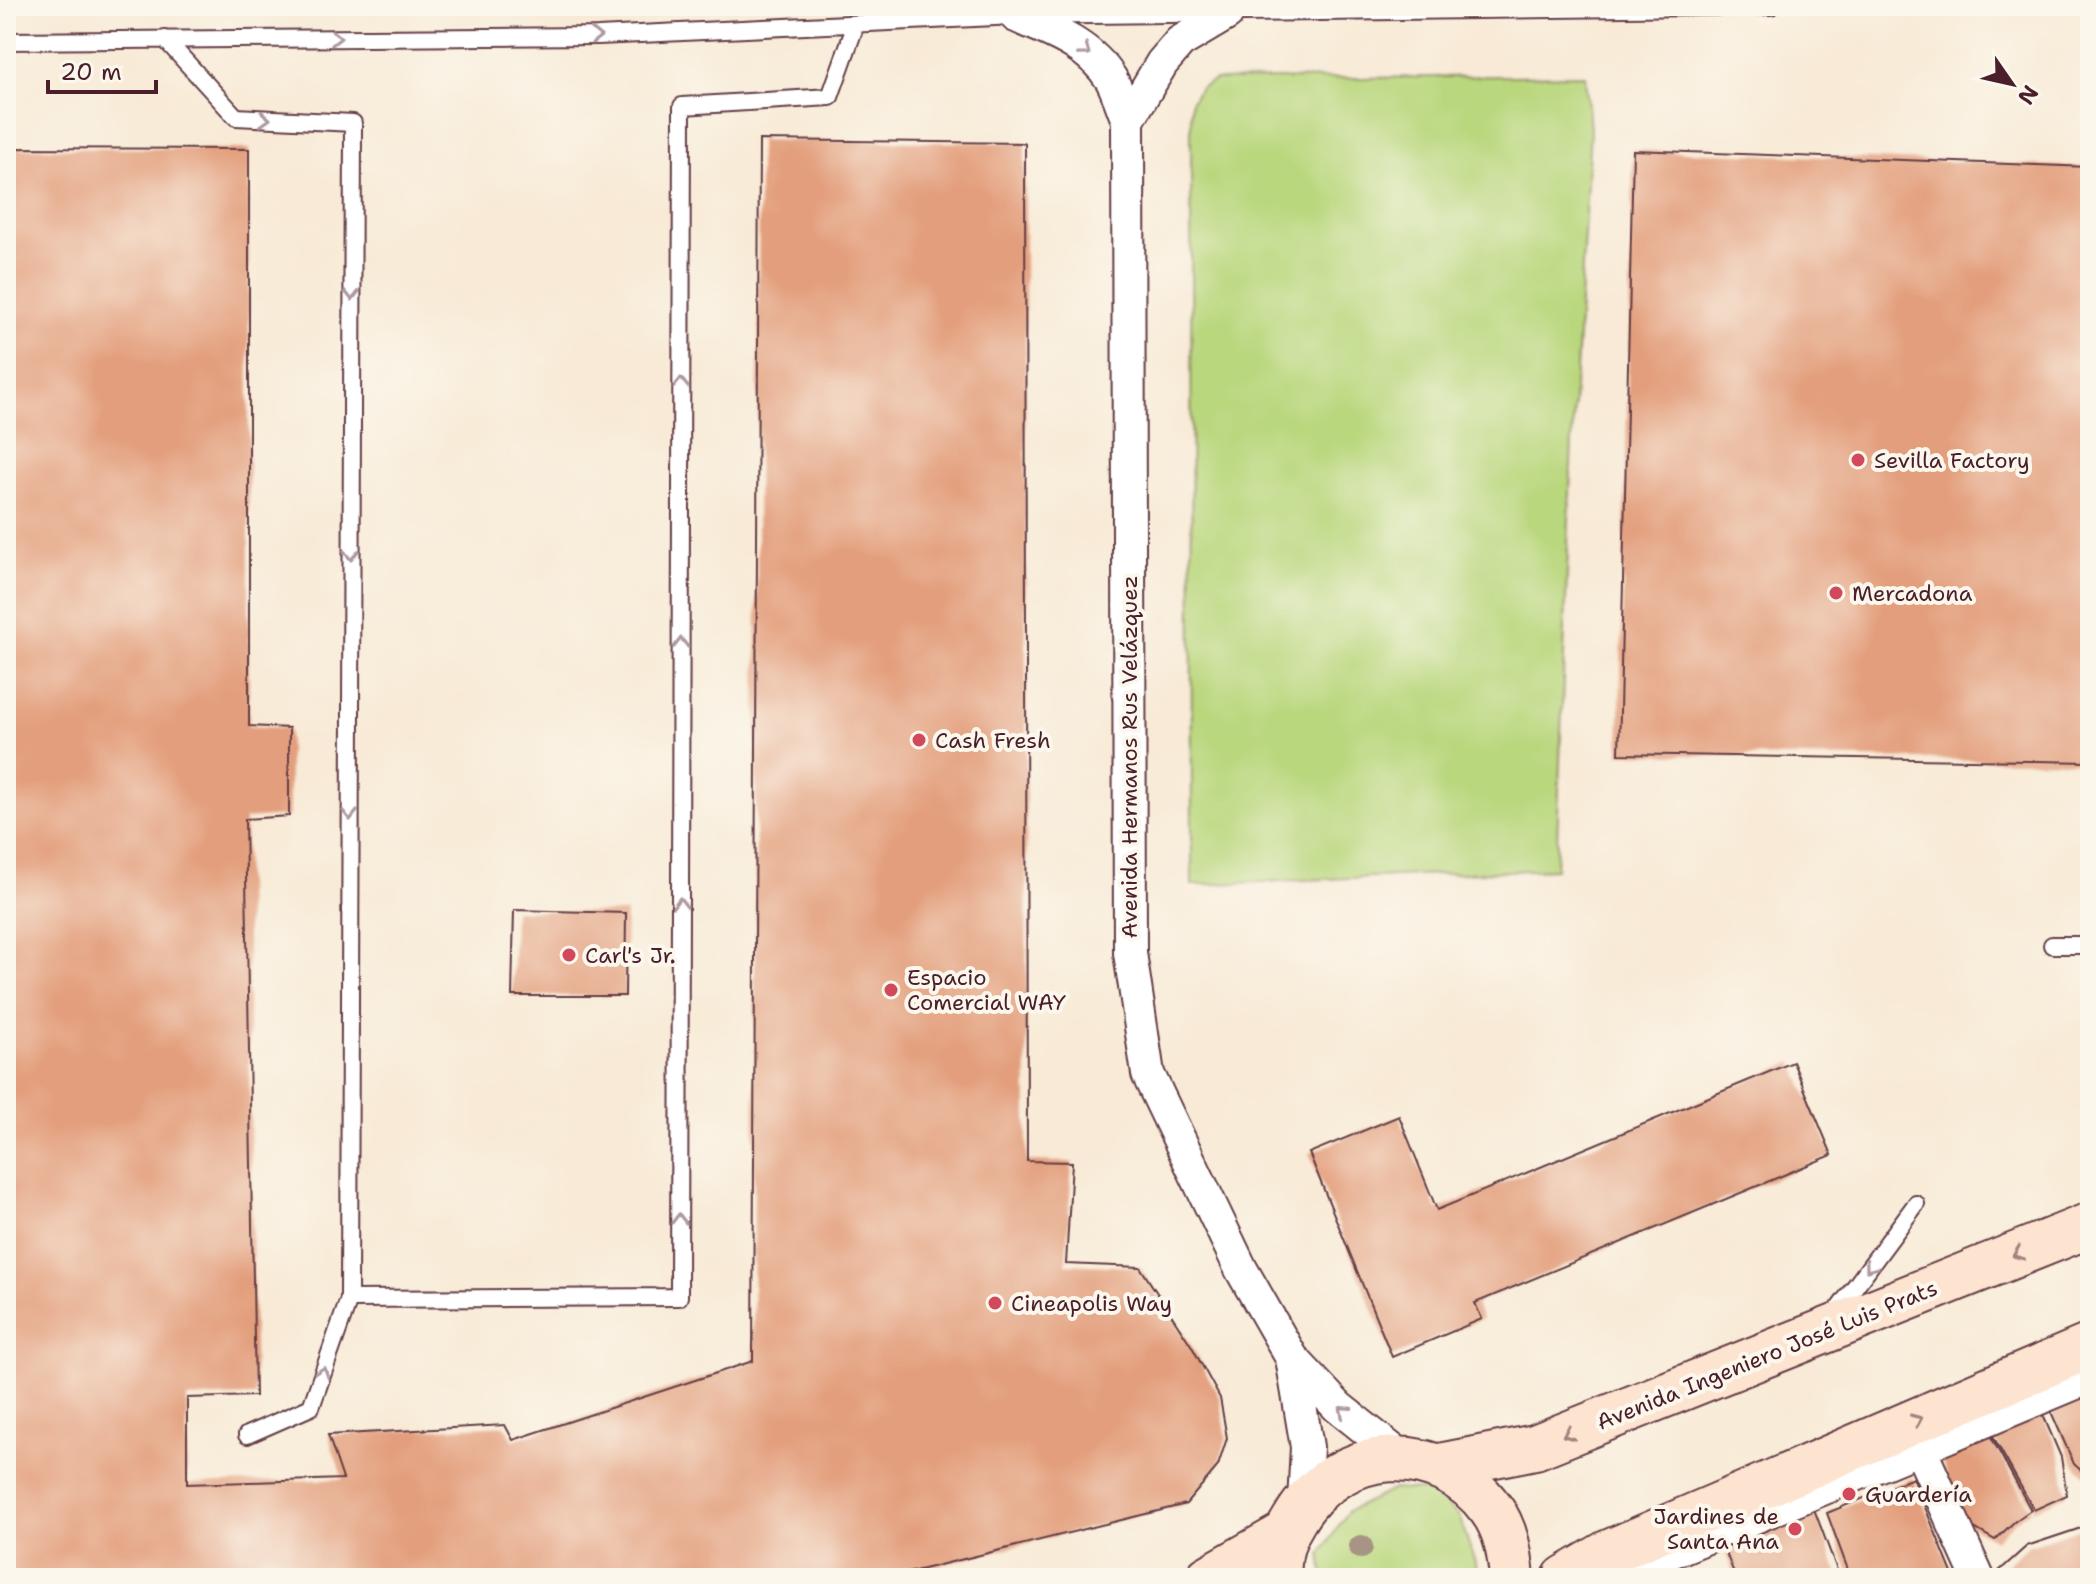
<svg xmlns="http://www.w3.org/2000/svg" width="2096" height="1584" viewBox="0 0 2096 1584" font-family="'Shantell Sans',sans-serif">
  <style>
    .green { fill: #b9d77d; stroke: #827b54; stroke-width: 2 }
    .building { fill: #e39f7d }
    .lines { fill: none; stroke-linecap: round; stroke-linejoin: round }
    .lane-casing { stroke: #643d45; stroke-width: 20 }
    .street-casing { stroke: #643d45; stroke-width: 36 }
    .secondary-casing { stroke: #643d45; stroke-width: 48 }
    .lane { stroke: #fff; stroke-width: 16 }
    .street { stroke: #fff; stroke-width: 32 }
    .secondary { stroke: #fde4d1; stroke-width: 44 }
    .tree { fill: #a89484 }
    .oneway { stroke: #ae9aa0 }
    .oneway2 { stroke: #a4827e }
    .poi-dot { fill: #d1495b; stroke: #fbf7ec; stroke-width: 3 }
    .labels { text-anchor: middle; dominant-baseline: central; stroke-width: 8; stroke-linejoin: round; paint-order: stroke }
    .poi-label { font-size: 22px; fill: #4a1f2b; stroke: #fbf7ec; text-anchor: start }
    .street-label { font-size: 22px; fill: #4a1f2b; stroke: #fbf7ec }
  </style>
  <rect width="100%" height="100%" fill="#fbf7ec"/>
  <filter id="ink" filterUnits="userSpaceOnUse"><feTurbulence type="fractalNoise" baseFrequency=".0125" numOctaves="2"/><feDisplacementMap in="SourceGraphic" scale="16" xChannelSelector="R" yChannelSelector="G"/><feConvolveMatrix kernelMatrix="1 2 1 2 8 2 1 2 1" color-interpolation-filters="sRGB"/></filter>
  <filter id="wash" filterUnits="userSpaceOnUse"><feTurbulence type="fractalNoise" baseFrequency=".006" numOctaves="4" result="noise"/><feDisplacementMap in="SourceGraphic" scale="32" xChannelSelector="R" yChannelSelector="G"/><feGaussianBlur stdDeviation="1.8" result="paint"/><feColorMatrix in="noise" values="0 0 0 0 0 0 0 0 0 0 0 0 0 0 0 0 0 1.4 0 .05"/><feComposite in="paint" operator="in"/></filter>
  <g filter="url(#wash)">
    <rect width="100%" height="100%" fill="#f8ead6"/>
    <!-- green -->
    <path class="green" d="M1585,75L1590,130L1572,438L1556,869L1192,885L1191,102L1200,88L1215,80Z
      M1394,1489L1430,1491L1459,1516L1477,1568L1474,1578H1324L1321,1554L1348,1511Z"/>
    <g id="blocks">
      <!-- building -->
      <path class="building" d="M759,140L1025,143L1027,1161L1072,1162L1066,1264L1140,1267L1191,1345L1220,1398L1227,1438L1218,1466L1186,1504L887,1578H6V148L249,149V726L289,728V816L245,819L255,1396L187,1398V1484L343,1479L328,1435L505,1425L513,1440L753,1361Z
        M1633,150L2090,167V762L1619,754Z
        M514,910L626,913L625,996H512Z
        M1793,1062L1832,1155L1475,1303L1482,1319L1392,1357L1309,1153L1399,1116L1437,1210Z
        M2090,1386V1479L2074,1464L2048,1405Z
        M2040,1408L2061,1457L2067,1495L2034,1510L1989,1429Z
        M1990,1435L2031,1510L2014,1522L1995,1540L1964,1522L1940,1457Z
        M1913,1478L1954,1578H1851L1827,1513Z
        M1814,1509L1840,1578H1736L1724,1548Z
        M2090,1525V1578H2001L1998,1572L2027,1546Z
        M1676,1562L1683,1578H1636Z"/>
    </g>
  </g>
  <g filter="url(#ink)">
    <use href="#blocks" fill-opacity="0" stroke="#643d45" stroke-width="2"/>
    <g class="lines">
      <!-- lane casing -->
      <g class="lane-casing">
        <path id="lane" d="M165,39L236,117L353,123L349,1299L679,1297L682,106L830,97L856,24
          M6,41L598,36L1016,16L1771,6
          M2052,945H2090
          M1834,1315L1916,1204
          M247,1435L311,1407L349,1299"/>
      </g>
      <!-- street casing -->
      <g class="street-casing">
        <path id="street" d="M1016,16C1051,31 1089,44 1111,79C1118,91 1122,107 1128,120L1130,953L1148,1074L1241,1269L1292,1358L1338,1407L1402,1458
          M1128,120L1162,63L1180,42L1227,14
          M1292,1358L1307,1447L1304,1502
          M1920,1449L1978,1578
          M1621,1578L1640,1565L2090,1377"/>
      </g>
      <!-- secondary casing -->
      <g class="secondary-casing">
        <path id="secondary" d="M1439,1466L1535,1447L2090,1225
          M1208,1578L1285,1534
          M1279,1578C1277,1558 1283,1537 1294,1520C1338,1444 1439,1438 1491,1509C1506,1529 1510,1554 1512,1578
          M1565,1578L1607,1553L2090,1346"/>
      </g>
      <!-- lane -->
      <use href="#lane" class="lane"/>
      <!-- street -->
      <use href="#street" class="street"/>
      <!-- secondary -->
      <use href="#secondary" class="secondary"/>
    </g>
    <!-- trees -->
    <circle class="tree" cx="1361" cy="1547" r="12"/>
    <!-- one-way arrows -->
    <defs><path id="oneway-chevron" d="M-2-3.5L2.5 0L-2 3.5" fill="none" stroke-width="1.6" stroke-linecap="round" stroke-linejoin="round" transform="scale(2)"/></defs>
    <g class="oneway">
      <use href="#oneway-chevron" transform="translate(596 36) rotate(-1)"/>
      <use href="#oneway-chevron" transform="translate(336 38)"/>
      <use href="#oneway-chevron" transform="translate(1085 51) rotate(37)"/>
      <use href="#oneway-chevron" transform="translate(265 119) rotate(3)"/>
      <use href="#oneway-chevron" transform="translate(352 295) rotate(90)"/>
      <use href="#oneway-chevron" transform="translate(681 383) rotate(-90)"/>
      <use href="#oneway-chevron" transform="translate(351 555) rotate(90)"/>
      <use href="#oneway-chevron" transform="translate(681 643) rotate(-90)"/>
      <use href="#oneway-chevron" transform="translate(350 815) rotate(90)"/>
      <use href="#oneway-chevron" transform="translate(680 903) rotate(-90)"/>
      <use href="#oneway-chevron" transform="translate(679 1219) rotate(-90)"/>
      <use href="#oneway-chevron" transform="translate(1870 1267) rotate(127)"/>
      <use href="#oneway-chevron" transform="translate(323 1372) rotate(-71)"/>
      <use href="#oneway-chevron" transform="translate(1344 1411) rotate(-139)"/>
    </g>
    <g class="oneway2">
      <use href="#oneway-chevron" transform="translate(2018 1254) rotate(158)"/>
      <use href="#oneway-chevron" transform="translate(1917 1420) rotate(-23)"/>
      <use href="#oneway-chevron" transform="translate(1568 1434) rotate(158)"/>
    </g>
  </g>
  <!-- markers -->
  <g class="poi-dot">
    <circle cx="1858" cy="460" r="8"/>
    <circle cx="1836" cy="593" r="8"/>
    <circle cx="919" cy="740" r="8"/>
    <circle cx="569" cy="955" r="8"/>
    <circle cx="891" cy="990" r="8"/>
    <circle cx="995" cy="1303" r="8"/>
    <circle cx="1849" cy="1494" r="8"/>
    <circle cx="1795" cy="1529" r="8"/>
  </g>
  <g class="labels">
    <!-- poi labels -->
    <g class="poi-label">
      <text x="1874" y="460">Sevilla Factory</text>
      <text x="1852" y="593">Mercadona</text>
      <text x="935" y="740">Cash Fresh</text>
      <text x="585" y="955">Carl's Jr.</text>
      <text x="907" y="977">Espacio<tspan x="907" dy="25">Comercial WAY</tspan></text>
      <text x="1011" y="1303">Cineapolis Way</text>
      <text x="1865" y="1494">Guardería</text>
      <text x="1779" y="1516" text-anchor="end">Jardines de<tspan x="1779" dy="25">Santa Ana</tspan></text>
    </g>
    <!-- street labels -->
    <g class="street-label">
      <text transform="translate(1129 757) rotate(-90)">Avenida Hermanos Rus Velázquez</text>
      <text transform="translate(1767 1355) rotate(-22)">Avenida Ingeniero José Luis Prats</text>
    </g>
  </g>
  <!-- margin -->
  <rect width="2096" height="1584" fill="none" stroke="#fbf7ec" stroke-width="32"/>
  <!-- north arrow -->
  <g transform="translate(2012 84) rotate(124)" stroke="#fbf7ec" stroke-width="6" paint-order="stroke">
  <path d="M0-6L14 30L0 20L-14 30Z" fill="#4a1f2b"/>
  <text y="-12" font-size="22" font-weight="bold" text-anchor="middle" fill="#4a1f2b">N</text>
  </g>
  <!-- scale -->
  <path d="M48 80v12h108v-12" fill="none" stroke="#4a1f2b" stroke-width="4"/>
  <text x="60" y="80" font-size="24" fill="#4a1f2b" stroke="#fbf7ec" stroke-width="6" paint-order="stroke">20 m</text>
</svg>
